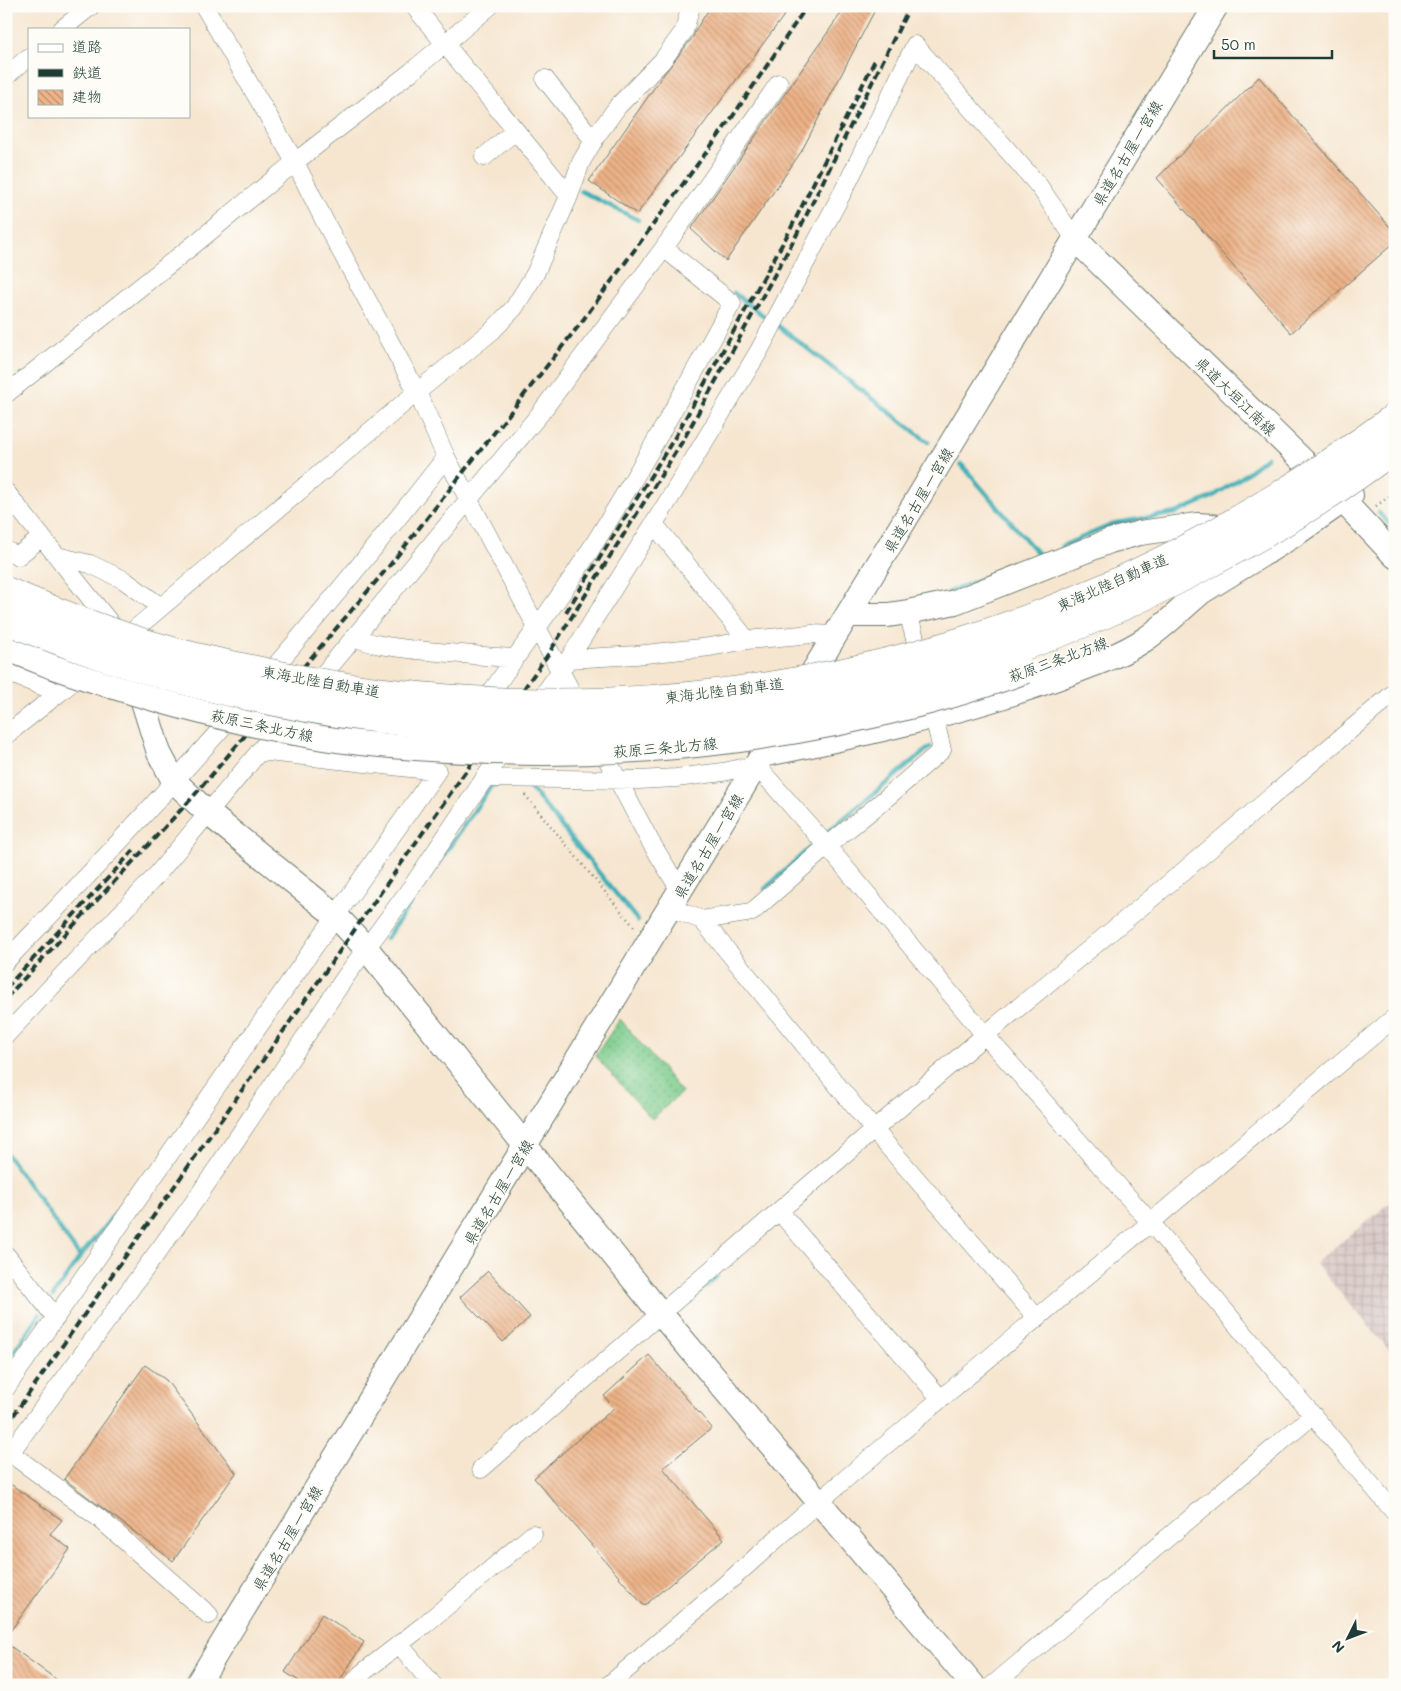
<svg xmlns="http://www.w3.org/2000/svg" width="1401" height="1691" viewBox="0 0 1401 1691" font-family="Mali,'Klee One',sans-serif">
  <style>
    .industrial { fill: url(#industrial-grid) }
    .grass { fill: url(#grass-dots); stroke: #4e8460 }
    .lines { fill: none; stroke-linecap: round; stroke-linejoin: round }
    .stream { stroke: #3eafb6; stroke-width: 4.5 }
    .building { fill: url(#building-back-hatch) }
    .street-casing { stroke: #6a786b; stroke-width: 19 }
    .secondary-casing { stroke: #6a786b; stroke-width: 26 }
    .path { stroke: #6a786b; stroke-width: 2.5; stroke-dasharray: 1 4; stroke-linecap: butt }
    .street { stroke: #fff; stroke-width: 18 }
    .secondary { stroke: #fff; stroke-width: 24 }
    .rail { stroke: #1f3d34; stroke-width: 4; stroke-dasharray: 8 4; stroke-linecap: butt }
    .secondary-bridge-casing { stroke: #6a786b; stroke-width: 26; stroke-linecap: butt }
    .highway-bridge-casing { stroke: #6a786b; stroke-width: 29; stroke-linecap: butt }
    .secondary-bridge { stroke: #fff; stroke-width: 24 }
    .highway-bridge { stroke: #fff; stroke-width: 28 }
    .labels { text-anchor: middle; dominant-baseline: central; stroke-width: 4; stroke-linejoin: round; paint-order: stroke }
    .street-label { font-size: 15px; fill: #1f3d34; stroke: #fdfcf7 }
  </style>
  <defs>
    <pattern id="industrial-grid" width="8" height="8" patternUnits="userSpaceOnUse" patternTransform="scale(1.25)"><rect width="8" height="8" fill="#d1bfbd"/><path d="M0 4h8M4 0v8" fill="none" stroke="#a99c9a"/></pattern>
    <pattern id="grass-dots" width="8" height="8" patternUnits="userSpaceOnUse" patternTransform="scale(1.25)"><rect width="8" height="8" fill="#7dcc8c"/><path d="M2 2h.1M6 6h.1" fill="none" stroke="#66a773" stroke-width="1.8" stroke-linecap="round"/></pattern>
    <pattern id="building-back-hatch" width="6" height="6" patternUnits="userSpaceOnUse" patternTransform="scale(1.25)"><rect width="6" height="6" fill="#edb287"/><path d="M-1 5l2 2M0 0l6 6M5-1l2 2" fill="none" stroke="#bf926f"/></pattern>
  </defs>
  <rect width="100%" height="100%" fill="#fdfcf7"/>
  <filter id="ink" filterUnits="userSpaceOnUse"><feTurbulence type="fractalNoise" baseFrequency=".02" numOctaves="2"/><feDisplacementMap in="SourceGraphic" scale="10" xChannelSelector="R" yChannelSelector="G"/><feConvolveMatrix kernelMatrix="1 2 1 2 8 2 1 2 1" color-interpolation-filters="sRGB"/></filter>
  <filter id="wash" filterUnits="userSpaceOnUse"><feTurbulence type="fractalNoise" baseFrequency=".0096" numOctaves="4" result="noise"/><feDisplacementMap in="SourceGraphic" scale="20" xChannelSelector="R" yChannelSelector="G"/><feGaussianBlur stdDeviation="1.12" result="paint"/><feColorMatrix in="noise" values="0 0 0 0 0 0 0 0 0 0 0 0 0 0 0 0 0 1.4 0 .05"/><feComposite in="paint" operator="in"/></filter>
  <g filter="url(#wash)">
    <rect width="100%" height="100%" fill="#f6e6d0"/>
    <!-- industrial -->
    <path class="industrial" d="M1395,1199V1357L1315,1263Z"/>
    <!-- grass -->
    <path class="grass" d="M620,1019L682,1092L652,1119L595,1056Z"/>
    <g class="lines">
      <!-- stream -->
      <path class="stream" d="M581,191L638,220
        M734,293L765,317
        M777,325L928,442
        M961,464L1039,555
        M1379,513L1395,530
        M1062,546L1116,523L1176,513L1212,497L1242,477L1267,457
        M949,592L1012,566
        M526,785H528L638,921
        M825,834L930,747
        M765,889L815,843
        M386,939L492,785H496
        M6,1153L80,1257L137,1186
        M53,1296L80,1257
        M690,1300L717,1276
        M6,1363L40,1314"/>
    </g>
    <g id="blocks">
      <!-- building -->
      <path class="building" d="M711,6H791L637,214L589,181L664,74L693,37L696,29Z
        M846,6H877L801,152L726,261L691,229Z
        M1259,77L1395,233V242L1291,333L1157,178Z
        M488,1271L530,1317L503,1342L460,1297Z
        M649,1355L712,1428L663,1468L724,1539L644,1606L534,1478L614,1408L604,1396Z
        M145,1365L166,1380L236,1473L173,1561L64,1479Z
        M6,1481L62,1520L50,1534L70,1549L6,1637Z
        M322,1614L364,1642L337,1685H305L285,1672Z
        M6,1643L64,1685H6Z"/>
    </g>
  </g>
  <g filter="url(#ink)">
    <use href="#blocks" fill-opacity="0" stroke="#6a786b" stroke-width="1"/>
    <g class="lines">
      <!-- street casing -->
      <g class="street-casing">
        <path id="street" d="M204,6L295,162L324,220L417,392L446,457L580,708
          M414,6L569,196
          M62,29L91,6
          M6,76L29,57
          M545,79L594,141
          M484,157L515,131
          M6,394L197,242L295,162L411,72L490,6
          M6,492L118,633
          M654,524L747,640
          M6,550L18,556L42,537
          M57,556L90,564L124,580L161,607
          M908,612L921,662
          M355,637C374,646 395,647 416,650C449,653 481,656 514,658
          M569,659L636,655L710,647L747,640L812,634L836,635
          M6,672L59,693
          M482,706C513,659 547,616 578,569C634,483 683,393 732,303L664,248
          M534,708L569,659L675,490L759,351L849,180L915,45L1039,186L1075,239
          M6,735L59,693L417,392L492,331L514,308L535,274L569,196L581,162L597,135L618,106L662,61L684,31L691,6
          M598,742L650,841L680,890
          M484,778L638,780L676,778L723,772L756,765L827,846L985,1035L1151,1223L1395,1513
          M671,908L702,920L874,1130L1037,1318
          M702,920L752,912L827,846L878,805L942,750L931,704
          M6,961C162,801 309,633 446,457
          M6,1035L155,877L539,415L664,248L779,83
          M779,1211L941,1399
          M6,1255L56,1318
          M6,1388L437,771L259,751
          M6,1450L99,1518L209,1615
          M10,1453L197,1198L346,976L415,882L507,745
          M481,1469L779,1211L985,1035L1153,897L1395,692
          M399,1644L433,1685
          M352,1685L361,1674L424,1625L533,1534
          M609,1685L735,1576L818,1502L1395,1017
          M993,1685L1313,1415"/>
      </g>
      <!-- secondary casing -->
      <g class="secondary-casing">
        <path id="secondary" d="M1075,239L1330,487L1395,556
          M1185,602L1294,535L1351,495
          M848,615H888L908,612L955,602L1110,541L1140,533L1197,525L1213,526L1227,530L1267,552
          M6,648L53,667
          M136,679L159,753L174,781L208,813L336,916L366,948L661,1314L973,1685
          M802,690L1216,6
          M762,755C862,735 961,713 1057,678C1086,667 1118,657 1144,640C1164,627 1181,609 1199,594
          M197,1685L783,721"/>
      </g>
      <!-- path -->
      <path class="path" d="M1376,506L1395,492
        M525,795L635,928"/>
      <!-- street -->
      <use href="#street" class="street"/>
      <!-- secondary -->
      <use href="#secondary" class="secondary"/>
      <!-- rail -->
      <path class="rail" d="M566,612L675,437L752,298L789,232L875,60
        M6,988L134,850
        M6,998L192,798L390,565L580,324L733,116L807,6
        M6,1426L549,653L682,442L796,236L910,6"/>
      <!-- secondary-bridge casing -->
      <g class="secondary-bridge-casing">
        <path id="secondary-bridge" d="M53,667C140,697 231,723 323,738C379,747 435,750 492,752C637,757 781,741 922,704C957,695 992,683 1027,671"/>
      </g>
      <!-- highway-bridge casing -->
      <g class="highway-bridge-casing">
        <path id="highway-bridge" d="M6,591C47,608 88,625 130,638C169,652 211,661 251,669C487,722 735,712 965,640C1119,592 1265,513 1395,417
          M6,620C393,781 830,764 1201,568C1269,533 1334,495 1395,448"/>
      </g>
      <!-- secondary-bridge -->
      <use href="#secondary-bridge" class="secondary-bridge"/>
      <!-- highway-bridge -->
      <use href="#highway-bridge" class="highway-bridge"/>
    </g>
  </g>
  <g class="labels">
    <!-- street labels -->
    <g class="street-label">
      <text transform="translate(1127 153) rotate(-59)">県道名古屋一宮線</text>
      <text transform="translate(1236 396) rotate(44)">県道大垣江南線</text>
      <text transform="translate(918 500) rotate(-59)">県道名古屋一宮線</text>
      <text transform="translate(1112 582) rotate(-24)">東海北陸自動車道</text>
      <text transform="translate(1058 659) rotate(-20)">萩原三条北方線</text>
      <text transform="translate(321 681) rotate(10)">東海北陸自動車道</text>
      <text transform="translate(724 690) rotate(-7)">東海北陸自動車道</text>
      <text transform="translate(262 725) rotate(12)">萩原三条北方線</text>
      <text transform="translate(665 747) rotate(-5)">萩原三条北方線</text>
      <text transform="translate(708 846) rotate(-59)">県道名古屋一宮線</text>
      <text transform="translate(498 1192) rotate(-59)">県道名古屋一宮線</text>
      <text transform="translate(287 1538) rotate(-59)">県道名古屋一宮線</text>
    </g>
  </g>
  <!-- margin -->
  <rect width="1401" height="1691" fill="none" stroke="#fdfcf7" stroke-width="25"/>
  <!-- legend -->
  <rect x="28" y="28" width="162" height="90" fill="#fdfcf7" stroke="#a4b0a9"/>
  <rect x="38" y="44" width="25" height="8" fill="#ffffff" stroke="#a4b0a9"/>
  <text x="72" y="52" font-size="15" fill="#1f3d34">道路</text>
  <rect x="38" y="69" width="25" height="8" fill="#1f3d34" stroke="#a4b0a9"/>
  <text x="72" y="78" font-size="15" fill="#1f3d34">鉄道</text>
  <rect x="38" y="90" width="25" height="15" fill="url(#building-back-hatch)" stroke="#a4b0a9"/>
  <text x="72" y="102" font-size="15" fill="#1f3d34">建物</text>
  <!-- north arrow -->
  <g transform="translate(1348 1638) rotate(228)" stroke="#fdfcf7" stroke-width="4" paint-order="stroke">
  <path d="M0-4L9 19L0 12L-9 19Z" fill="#1f3d34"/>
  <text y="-8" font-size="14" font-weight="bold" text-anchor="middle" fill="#1f3d34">N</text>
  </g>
  <!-- scale -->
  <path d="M1214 50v8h118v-8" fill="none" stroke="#1f3d34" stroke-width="2.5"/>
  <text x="1221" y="50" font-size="15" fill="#1f3d34" stroke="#fdfcf7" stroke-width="4" paint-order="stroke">50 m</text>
</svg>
